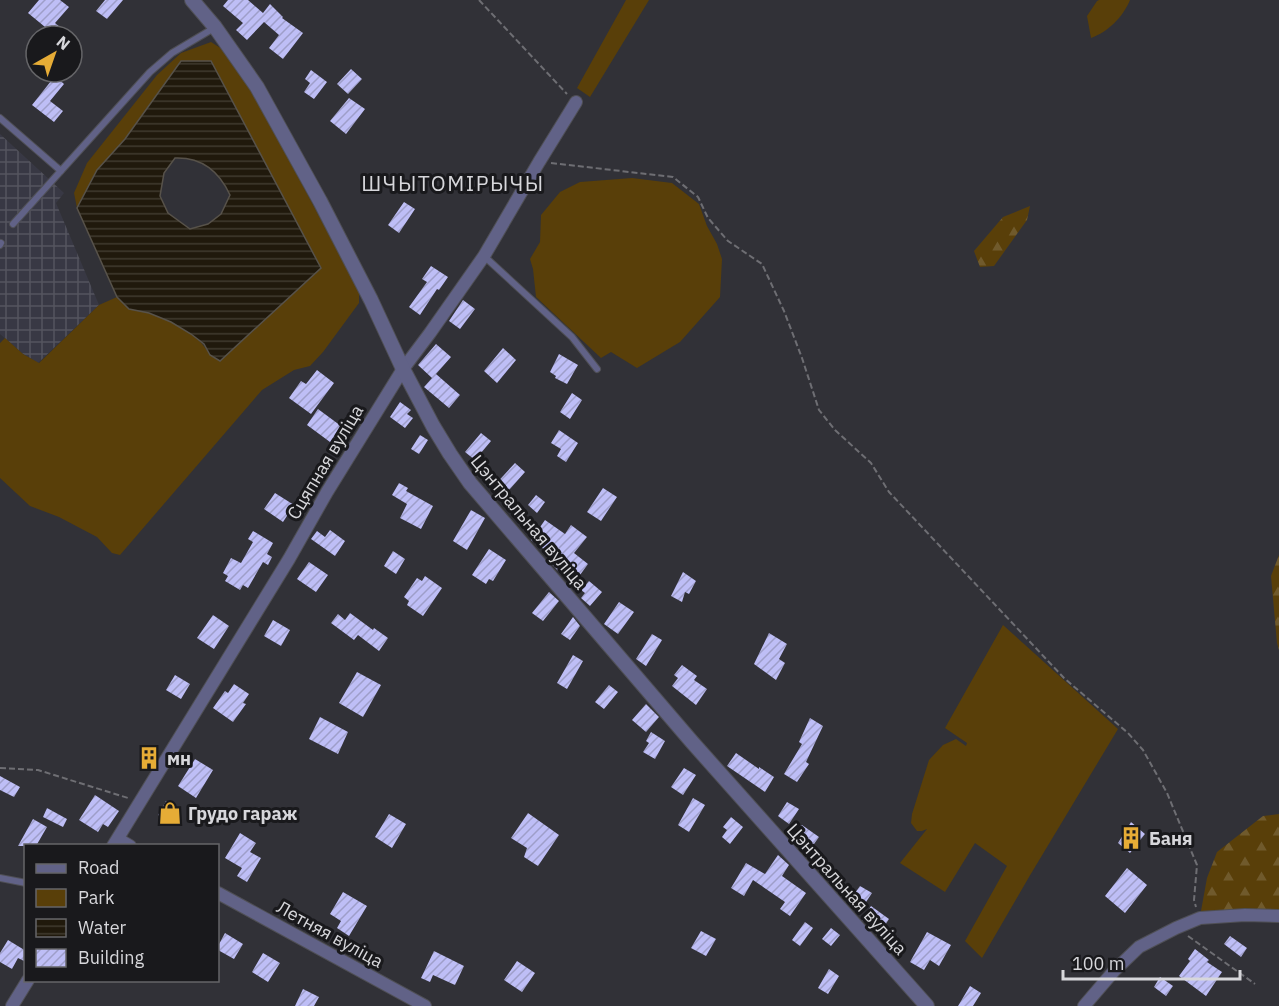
<svg xmlns="http://www.w3.org/2000/svg" width="1279" height="1006" viewBox="0 0 1279 1006" font-family="'IBM Plex Sans',sans-serif">
  <style>
    .industrial { fill: url(#industrial-grid) }
    .green { fill: #593f09 }
    .forest { fill: url(#forest-firs) }
    .water { fill: url(#water-rules); stroke: #57524a; stroke-width: 1.5; fill-rule: evenodd }
    .building { fill: url(#building-hatch) }
    .lines { fill: none; stroke-linecap: round; stroke-linejoin: round }
    .service-casing { stroke: #4f4f55; stroke-width: 8 }
    .minor-casing { stroke: #4f4f55; stroke-width: 14 }
    .tertiary-casing { stroke: #4f4f55; stroke-width: 16 }
    .path { stroke: #6e6e73; stroke-width: 2; stroke-dasharray: 6 3; stroke-linecap: butt }
    .service { stroke: #616287; stroke-width: 6 }
    .minor { stroke: #616287; stroke-width: 12 }
    .tertiary { stroke: #616287; stroke-width: 14 }
    .labels { text-anchor: middle; dominant-baseline: central; stroke-width: 6; stroke-linejoin: round; paint-order: stroke }
    .street-label { font-size: 18px; fill: #d7d7db; stroke: #19191c }
    .poi-label { font-size: 18px; font-weight: bold; fill: #d7d7db; stroke: #19191c; text-anchor: start }
    .quarter-label { font-size: 21px; letter-spacing: 1.5px; fill: #d7d7db; stroke: #19191c }
  </style>
  <defs>
    <pattern id="industrial-grid" width="8" height="8" patternUnits="userSpaceOnUse" patternTransform="scale(1.5)"><rect width="8" height="8" fill="#383844"/><path d="M0 4h8M4 0v8" fill="none" stroke="#54545e"/></pattern>
    <pattern id="forest-firs" width="22" height="20" patternUnits="userSpaceOnUse" patternTransform="scale(1.5)"><rect width="22" height="20" fill="#593f09"/><path d="M5 1l3.5 6h-7zM16 11l3.5 6h-7z" fill="#705a2c"/></pattern>
    <pattern id="water-rules" width="6" height="5" patternUnits="userSpaceOnUse" patternTransform="scale(1.5)"><rect width="6" height="5" fill="#20190c"/><path d="M0 2.5h6" fill="none" stroke="#403a2f"/></pattern>
    <pattern id="building-hatch" width="6" height="6" patternUnits="userSpaceOnUse" patternTransform="scale(1.5)"><rect width="6" height="6" fill="#bebef6"/><path d="M-1 1l2-2M0 6l6-6M5 7l2-2" fill="none" stroke="#9e9ec9"/></pattern>
  </defs>
  <rect width="100%" height="100%" fill="#313137"/>
  <!-- industrial -->
  <path class="industrial" d="M0,134L64,193L56,203L99,305L38,363L23,354L0,334Z"/>
  <!-- green -->
  <path class="green" d="M626,0H649L590,97L577,88Z
    M1099,0H1130C1123,17 1108,32 1091,38L1087,16L1097,1Z
    M211,42L222,49L249,85L359,291V303L323,352L310,366L294,370L262,390L120,555L112,553L97,537L59,517L30,506L0,478V343L5,338L23,354L39,363L99,305L117,297C121,301 125,307 131,309C136,311 143,311 149,313C172,320 198,333 210,355L321,268L211,61L125,139L97,170L77,208L74,193L87,163L157,75L181,53Z
    M632,178L672,183L699,204L707,226L717,244L722,259L720,297L680,342L637,368L611,352L601,358L536,297L533,269L530,259L540,242L541,215L560,192L580,182Z
    M1003,625L1118,729L1029,877L982,958L965,941L1007,866L975,843L945,892L900,863L927,829L922,831H917L911,823L912,814L929,760L943,745L956,739L966,746L967,743L945,728Z"/>
  <!-- forest -->
  <path class="forest" d="M1030,206L1027,220L994,266L980,267L974,251L1003,217Z
    M1279,555V650L1277,643L1271,576Z
    M1279,814V909L1201,911L1207,878L1217,852L1263,816Z"/>
  <!-- water -->
  <path class="water" d="M181,61H211L321,268L220,361L210,355L204,344L191,334L171,322L149,313L129,309L117,297L77,208L97,170L125,139ZM175,158C202,157 219,171 230,195L221,214L208,224L190,229L168,213L160,196L164,173Z"/>
  <!-- building -->
  <path class="building" d="M39,0H60L69,7L55,23L71,36H56L28,13Z
    M105,0H123L107,19L96,11Z
    M228,0H248L263,13L270,4L283,17L282,18L303,33L283,59L269,48L279,35L264,22L247,40L236,30L243,23L223,6Z
    M351,69L362,79L348,94L337,84Z
    M311,70L327,82L314,99L304,92L310,83L305,79Z
    M55,76L64,84L50,101L63,111L54,122L32,105Z
    M349,98L365,109L346,134L330,121Z
    M404,202L415,209L399,233L388,225Z
    M431,266L448,277L439,290L437,289L420,315L409,307L427,282L422,279Z
    M463,300L475,309L460,329L449,321Z
    M436,344L451,357L436,374L460,395L449,408L424,387L432,378L418,365Z
    M503,348L516,360L497,383L484,371Z
    M559,354L578,365L567,384L555,378L556,376L550,372Z
    M317,370L334,383L311,414L289,398L301,381L306,384Z
    M572,393L582,400L570,419L560,412Z
    M400,402L411,410L407,414L413,418L405,428L390,417Z
    M318,409L341,426L330,442L307,425Z
    M559,430L578,443L566,462L557,456L561,449L551,443Z
    M481,433L491,441L475,460L465,452Z
    M420,435L428,440L419,454L411,449Z
    M515,463L525,472L503,497L492,488Z
    M399,483L408,488L406,491L433,506L421,529L400,518L407,504L392,495Z
    M603,488L617,497L601,521L587,512Z
    M275,493L294,505L283,522L264,509Z
    M536,495L545,502L537,513L528,505Z
    M471,510L485,518L467,550L453,541Z
    M545,520L565,534L571,525L587,537L574,553L588,564L580,575L566,564L559,572L548,560L552,555L531,540Z
    M330,530L345,541L335,556L311,539L317,531L325,537Z
    M253,531L273,543L267,554L272,557L268,565L263,562L248,588L243,585L240,590L225,581L228,576L223,573L231,558L241,563L253,542L248,539Z
    M489,549L506,560L493,581L489,579L486,584L472,575Z
    M393,551L405,559L396,574L384,566Z
    M309,562L328,575L316,592L297,579Z
    M683,572L696,581L689,594L685,592L682,602L671,596Z
    M425,576L442,588L423,616L407,605L409,601L404,597L417,578L422,581Z
    M589,581L602,592L590,606L581,598L585,593L581,590Z
    M549,592L559,601L543,621L532,613Z
    M619,602L634,612L618,634L604,624Z
    M350,613L373,630L374,628L388,638L379,651L358,635L354,640L331,623L338,614L345,620Z
    M213,615L229,626L214,649L197,638Z
    M573,617L580,626L570,640L561,634Z
    M273,620L290,630L281,646L264,636Z
    M769,633L787,644L779,659L785,663L776,680L754,664Z
    M652,634L662,640L646,666L636,659Z
    M573,655L583,661L567,689L557,683Z
    M682,665L697,676L694,680L707,689L696,705L672,686L678,678L674,675Z
    M357,672L381,685L363,717L339,703Z
    M175,675L190,684L181,699L166,690Z
    M234,684L249,694L243,703L246,704L233,722L213,708L225,691L228,693Z
    M609,685L618,692L604,709L595,702Z
    M646,704L659,717L646,732L632,720Z
    M320,717L348,732L338,754L309,739Z
    M810,718L823,726L806,762L809,764L797,782L784,774L802,744L799,742Z
    M651,732L665,741L655,759L643,752L649,743L646,741Z
    M736,753L759,769V767L774,777L765,792L727,766Z
    M195,759L213,770L196,798L178,786Z
    M684,768L696,775L683,795L671,787Z
    M0,776L20,787L14,797L0,790Z
    M95,795L119,811L108,827L103,824L98,832L79,820Z
    M693,798L705,805L689,832L678,825Z
    M166,801L181,811L173,825L158,815Z
    M787,802L799,809L789,824L778,816Z
    M47,808L67,819L63,827L43,817Z
    M528,813L559,835L538,866L524,857L527,848L511,838Z
    M389,814L406,824L392,848L375,837Z
    M731,817L743,827L730,844L722,837L727,830L723,827Z
    M33,819L47,827L36,846H18Z
    M1131,822L1145,834L1130,853L1118,843Z
    M802,825L819,837L809,851L792,838Z
    M240,833L256,843L250,852L261,858L247,882L237,876L242,868L225,858Z
    M778,855L789,865L782,876L806,893L790,916L780,909L785,902L753,880L744,896L731,888L746,863L765,874Z
    M1127,868L1147,885L1125,913L1105,896Z
    M860,886L872,893L862,908L850,900Z
    M343,892L367,906L349,936L337,928L341,921L330,914Z
    M871,906L889,919L880,933L862,920Z
    M805,922L813,928L800,946L792,940Z
    M831,928L840,935L831,946L822,939Z
    M701,931L716,939L706,956L691,948Z
    M927,932L951,945L939,966L930,960L924,970L910,962Z
    M225,933L243,944L234,959L218,950V946Z
    M1230,936L1247,948L1241,957L1224,944Z
    M8,940L26,951V962L18,958L12,969L0,962V953Z
    M1195,949L1209,960L1207,962L1222,972L1206,996L1179,976L1190,961L1188,959Z
    M434,951L464,966L455,985L433,975L430,982L421,978Z
    M263,953L280,963L268,982L252,972Z
    M517,961L535,973L522,992L504,980Z
    M829,969L839,976L828,994L818,988Z
    M1160,977L1173,986L1166,996L1154,987Z
    M970,986L981,993L973,1006H958Z
    M303,989L319,997L314,1006H295Z"/>
  <g class="lines">
    <!-- service casing -->
    <g class="service-casing">
      <path id="service" d="M0,118L61,171
        M13,224L150,72L172,53L214,28
        M0,245L1,243
        M484,256L572,337L597,369
        M0,878L26,883"/>
    </g>
    <!-- minor casing -->
    <g class="minor-casing">
      <path id="minor" d="M118,839L130,846
        M113,846L289,559L327,492L403,369L430,333L484,256L539,162L576,102
        M218,893L425,1006
        M12,1006L28,980
        M1084,1006L1114,971L1139,947L1176,928L1200,918L1245,915L1279,916"/>
    </g>
    <!-- tertiary casing -->
    <g class="tertiary-casing">
      <path id="tertiary" d="M192,0L215,27L257,87L320,201L371,300L403,369L433,426L450,454L470,483L692,742L927,1006"/>
    </g>
    <!-- path -->
    <path class="path" d="M479,0L567,94
      M551,163L673,177L698,197L708,218L728,241L762,264L784,311L802,358L819,410L835,430L871,463L889,492L1064,678L1128,733L1143,750L1167,793L1197,865L1194,900L1196,907
      M0,768L38,770L128,798
      M1188,936L1255,984"/>
    <!-- service -->
    <use href="#service" class="service"/>
    <!-- minor -->
    <use href="#minor" class="minor"/>
    <!-- tertiary -->
    <use href="#tertiary" class="tertiary"/>
  </g>
  <!-- icons -->
  <defs>
    <g id="building-bare" transform="scale(1.8)"><path d="M-4-6H4V6H1V3H-1V6H-4ZM-2.5-4.3h1.7v1.8h-1.7ZM.8-4.3h1.7v1.8H.8ZM-2.5-1h1.7V.8h-1.7ZM.8-1h1.7V.8H.8Z" fill="#e6ac36" stroke="#19191c" stroke-width="2.5" paint-order="stroke"/></g>
    <g id="shop-bare" transform="scale(1.8)"><path d="M-5-2.5h2.3a2.7 3.5 0 0 1 5.4 0H5L5.5 6h-11ZM-1.5-2.5h3a1.5 2.3 0 0 0-3 0Z" fill="#e6ac36" stroke="#19191c" stroke-width="2.5" paint-order="stroke"/></g>
  </defs>
  <g fill-rule="evenodd">
    <use href="#building-bare" x="149" y="758"/>
    <use href="#shop-bare" x="170" y="813"/>
    <use href="#building-bare" x="1131" y="838"/>
  </g>
  <g class="labels">
    <!-- street labels -->
    <g class="street-label">
      <text transform="translate(325 462) rotate(-59)">Сцяпная вуліца</text>
      <text transform="translate(529 522) rotate(50)">Цэнтральная вуліца</text>
      <text transform="translate(847 889) rotate(48)">Цэнтральная вуліца</text>
      <text transform="translate(330 934) rotate(29)">Летняя вуліца</text>
    </g>
    <!-- poi labels -->
    <g class="poi-label">
      <text x="167" y="758">мн</text>
      <text x="188" y="813">Грудо гараж</text>
      <text x="1149" y="838">Баня</text>
    </g>
    <!-- quarter labels -->
    <g class="quarter-label">
      <text x="453" y="183">ШЧЫТОМІРЫЧЫ</text>
    </g>
  </g>
  <!-- legend -->
  <rect x="24" y="844" width="195" height="138" fill="#19191c" stroke="#656568" stroke-width="1.5"/>
  <rect x="36" y="864" width="30" height="9" fill="#616287" stroke="#656568" stroke-width="1.5"/>
  <text x="78" y="874" font-size="18" fill="#d7d7db">Road</text>
  <rect x="36" y="889" width="30" height="18" fill="#593f09" stroke="#656568" stroke-width="1.5"/>
  <text x="78" y="904" font-size="18" fill="#d7d7db">Park</text>
  <rect x="36" y="919" width="30" height="18" fill="url(#water-rules)" stroke="#656568" stroke-width="1.5"/>
  <text x="78" y="934" font-size="18" fill="#d7d7db">Water</text>
  <rect x="36" y="949" width="30" height="18" fill="url(#building-hatch)" stroke="#656568" stroke-width="1.5"/>
  <text x="78" y="964" font-size="18" fill="#d7d7db">Building</text>
  <!-- north arrow -->
  <g transform="translate(54 54) rotate(40)"><circle r="28" fill="#19191c" stroke="#656568" stroke-width="1.5"/>
  <path d="M0-4.5L10 22L0 15L-10 22Z" fill="#e6ac36"/>
  <text y="-9" font-size="16" font-weight="bold" text-anchor="middle" fill="#d7d7db">N</text>
  </g>
  <!-- scale -->
  <path d="M1063 970v9h177v-9" fill="none" stroke="#d7d7db" stroke-width="3"/>
  <text x="1072" y="970" font-size="18" fill="#d7d7db" stroke="#19191c" stroke-width="4.5" paint-order="stroke">100 m</text>
</svg>
